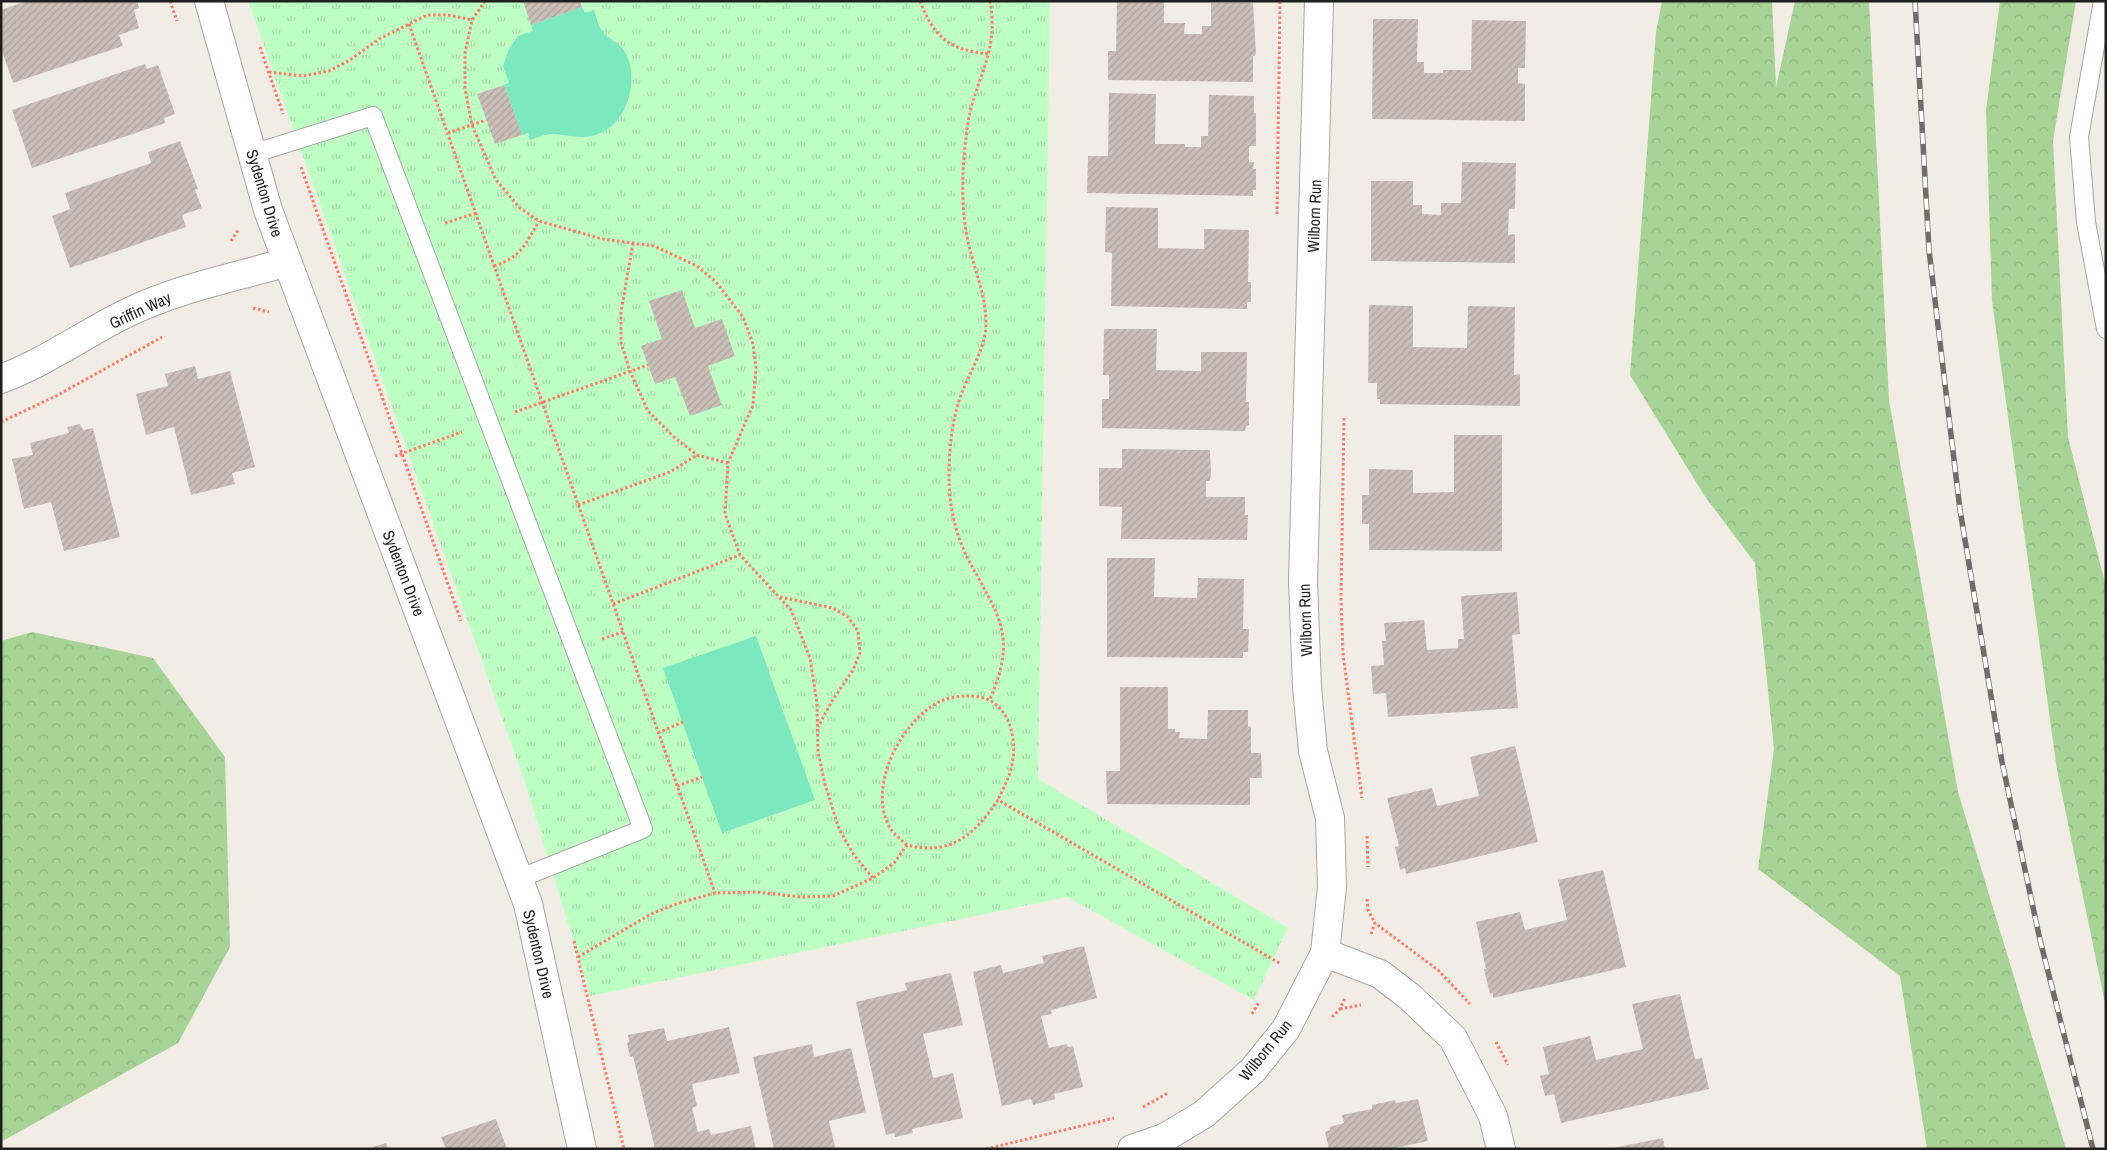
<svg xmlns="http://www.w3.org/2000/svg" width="2107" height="1150" viewBox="0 0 2107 1150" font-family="'Archivo Narrow',sans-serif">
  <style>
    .forest { fill: url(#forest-crowns) }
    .park { fill: url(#park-tufts) }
    .pitch { fill: #7be8bf }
    .building { fill: url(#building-hatch) }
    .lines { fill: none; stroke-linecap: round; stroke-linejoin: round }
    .lane-casing { stroke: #a6a6a6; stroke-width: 20 }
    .street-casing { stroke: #a6a6a6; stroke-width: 30 }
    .path { stroke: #ff7968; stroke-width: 3; stroke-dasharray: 2.5 2.5; stroke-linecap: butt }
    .lane { stroke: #fff; stroke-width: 18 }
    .street { stroke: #fff; stroke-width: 28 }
    .rail-casing { stroke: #6d6d6d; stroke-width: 5.5 }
    .rail { stroke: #fff; stroke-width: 4; stroke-dasharray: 11; stroke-linecap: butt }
    .labels { text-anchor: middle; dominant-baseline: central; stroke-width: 4; stroke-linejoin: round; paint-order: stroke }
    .street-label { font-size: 16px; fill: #1f1f1f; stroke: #fff }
  </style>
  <defs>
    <pattern id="forest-crowns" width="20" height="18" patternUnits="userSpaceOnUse" patternTransform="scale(1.25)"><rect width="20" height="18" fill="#a7d496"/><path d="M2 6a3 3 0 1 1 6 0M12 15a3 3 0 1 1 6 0" fill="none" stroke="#8fb681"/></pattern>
    <pattern id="park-tufts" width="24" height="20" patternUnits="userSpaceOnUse" patternTransform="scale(1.25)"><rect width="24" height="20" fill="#beffc4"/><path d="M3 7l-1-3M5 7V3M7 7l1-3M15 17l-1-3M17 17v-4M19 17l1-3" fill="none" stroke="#a3daa8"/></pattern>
    <pattern id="building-hatch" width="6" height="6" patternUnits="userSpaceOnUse" patternTransform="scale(1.25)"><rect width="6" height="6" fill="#cabfb7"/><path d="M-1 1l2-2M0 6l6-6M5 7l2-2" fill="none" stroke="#ada49d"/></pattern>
  </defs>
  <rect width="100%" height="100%" fill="#f1ede5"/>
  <!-- forest -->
  <path class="forest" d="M1662,1H1772L1776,87L1795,1H1869L1889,400L1958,792L2066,1149H1927L1900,976L1758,869L1774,749L1755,563L1704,495L1630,375L1656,32Z
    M2000,1H2076L2053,141L2068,437L2106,587V1008L2057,770L1992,301L1986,110Z
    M32,632L153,658L225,757L230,947L178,1043L1,1142V641Z"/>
  <!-- park -->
  <path class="park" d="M248,1H1050L1038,779L1288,928L1254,1000L1067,897L590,996L526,786Z"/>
  <!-- pitch -->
  <path class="pitch" d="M582,7L585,13L594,10C596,16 598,26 602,31C608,39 620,43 625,52C641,81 626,130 591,136C577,139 565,134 552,134C545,134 537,138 530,140L528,133L522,135L504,85L509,83L503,66L509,49L518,36L533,31L531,25Z
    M756,636L815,800L722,833L663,668Z"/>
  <!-- building -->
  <path class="building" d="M27,1H137L139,8L134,10L139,28L119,35L123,46L13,83L1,48V10Z
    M523,1H580L582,7L531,25Z
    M1117,1H1164V23H1185L1184,34H1202V26H1211V3H1253L1256,53L1255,56H1253V82L1108,80V51H1116Z
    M1373,19H1418L1417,62H1424V73H1443V70H1471L1472,20L1526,21L1525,68H1518V83L1525,84V121L1372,119Z
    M145,64L147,69L158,65L175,114L164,118L165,123L32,168L12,110Z
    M504,85L522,135L495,144L477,94Z
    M1109,93L1156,94L1155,144H1185V147H1201V136H1208L1209,95L1254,96V113H1256V146H1250L1249,148V162H1254L1253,169H1256V190H1253V196L1087,193L1088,156H1108Z
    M180,141L198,189L195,190L202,208L182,215L186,227L70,268L52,216L70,209L65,193L151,163L148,152Z
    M1462,162L1516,163L1515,209H1509L1508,235L1515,234V263L1371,261V181H1413V205H1422V214L1441,215V203H1461Z
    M1106,207L1158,208V248L1204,249V229L1249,230L1248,282H1251V302H1247V309L1111,306L1112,253L1105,252Z
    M682,290L695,328L722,319L735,356L708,366L722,405L690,416L675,377L655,384L641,346L662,339L649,301Z
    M1369,305L1413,306V347L1467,348L1468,306L1515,307L1514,375L1520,374V406L1380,404V399H1377V383H1368Z
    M1104,329H1157L1156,370L1201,371V352H1247L1246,402H1249V425L1246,426L1245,431L1102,428V399H1109V375H1103Z
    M195,366L198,379L230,371L255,467L232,473L235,484L191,495L174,427L146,435L136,394L168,386L165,374Z
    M80,424L83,430L93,428L120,537L64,551L51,502L24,509L12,459L33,455L30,443L69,433L67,427Z
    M1454,435H1502V551L1369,550V524H1362V495H1369V469L1413,470V493L1454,492Z
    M1122,449L1210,450L1211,474L1210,481H1206V497H1245V515H1248L1247,540L1121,539L1122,507L1099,506V468H1122Z
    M1107,558H1155L1154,597L1197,598L1198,578L1244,579L1243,629H1249L1248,652H1243V658L1107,657Z
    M1517,592L1520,634L1512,635L1518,708L1388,717L1386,693L1373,694L1371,666L1384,665L1382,641H1386L1384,623L1424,620L1427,650L1458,648V639H1464L1461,596Z
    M1120,687H1168V729H1175V732H1180L1179,738L1207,739L1208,710H1248V726L1251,727V753H1261L1262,778H1250V805L1107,804L1106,771H1120Z
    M1515,746L1538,842L1406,874L1405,868L1400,870L1395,847L1399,846L1387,798L1432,788L1437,806L1479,796L1470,757Z
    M1603,870L1626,967L1493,998V993L1490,994L1484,969H1486L1476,922L1520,912L1525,930L1567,920L1558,880Z
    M1084,946L1097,998L1051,1010L1052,1014L1041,1016L1049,1048L1067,1044L1068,1047L1073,1046L1083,1087L1054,1094L1055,1099L1033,1105L1031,1099L1002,1106L973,972L1001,965L1003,973L1044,963L1042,956Z
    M951,973L963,1025L923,1034L933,1078L953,1073L963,1118L912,1129L913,1133L895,1137L894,1133L886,1135L856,1002L907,990L905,983Z
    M1680,994L1695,1059L1702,1058L1709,1089L1561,1123L1554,1094L1545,1096L1540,1076L1549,1074L1543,1047L1590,1036L1596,1060L1643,1049L1632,1004Z
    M729,1027L740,1073L692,1084L697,1106L692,1108L698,1132L709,1129L711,1135L751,1126L756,1149H655L633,1056L630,1057L627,1043L629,1042L628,1035L664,1028L667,1041Z
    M812,1044L814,1057L851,1048L866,1112L829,1121L835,1147L829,1149H774L753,1057Z
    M1418,1099L1428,1141L1391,1149H1329L1325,1132L1330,1130V1127L1344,1123L1342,1115L1372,1109V1105L1395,1100L1396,1103Z
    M496,1119L507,1149H446L441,1137Z
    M1663,1138L1665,1149H1613V1148Z
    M386,1143L388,1149H370V1148Z"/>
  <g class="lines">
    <!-- lane casing -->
    <g class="lane-casing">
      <path id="lane" d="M2103,1L2079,137L2086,222L2106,329
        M252,154L373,116L643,829L518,879"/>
    </g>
    <!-- street casing -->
    <g class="street-casing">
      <path id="street" d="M209,1L268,210L528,904L582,1149
        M1,379C46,362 84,334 127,313C178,288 233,278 287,262
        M1325,953L1380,974L1410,997L1453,1038L1493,1116L1501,1149
        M1132,1149L1164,1138L1204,1114L1253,1070L1286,1029L1325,953L1332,887L1330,818L1313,751L1307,687L1303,581L1319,1"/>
    </g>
    <!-- path -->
    <path class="path" d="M170,1L177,21
      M485,1L472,20L465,53V89L472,125L496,180L520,208L539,221L602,239L654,246L697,266L716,282L743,317L753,344L756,368L753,405L728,463L725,514L740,555L791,610L810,658L817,703L818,752L825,784L839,829L854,855L873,878
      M920,1C934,38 951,51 990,54
      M990,1C1000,54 973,81 967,129C962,167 960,209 969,246C975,271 986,296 986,323C986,350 967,375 959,401C951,426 949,453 949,479C949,505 956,536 968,559C998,615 1018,635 990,699
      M409,24L715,893
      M260,47L283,114
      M269,72L303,76L329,71L350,60L379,39L427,15H448L472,20
      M448,133L486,120
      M301,167L461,621
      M1277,214L1280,1
      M445,223L476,213
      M231,241L239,229
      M633,243L621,312V343L630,371L648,411L674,437L697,455L728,463
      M494,266C521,257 525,245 539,221
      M253,308L269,312
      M515,412L648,365
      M1344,418L1341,599L1343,654L1362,798
      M1,422L56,396L162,337
      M395,456L462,432
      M578,505L670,472L697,455
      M780,597L833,608L848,617L858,631L860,653L853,670L832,701L818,727
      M613,604L740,555
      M602,639L623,632
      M658,733L683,722
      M677,786L702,777
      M1367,836L1368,867
      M907,845C899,838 891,832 887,822C870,782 902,721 939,702C951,696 967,695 980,697C1012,704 1019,745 1010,772C1007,782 1002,791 998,800
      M1367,899L1368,910L1375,923
      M1371,934L1375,923L1438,970L1470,1004
      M574,941L624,1149
      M578,957L651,914L679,903L715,893L757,892L801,897L833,896L873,878L894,863L907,845C951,856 974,835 998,800L1281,964
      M1340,1009L1361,1005
      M1252,1014L1259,1002
      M1332,1017L1340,1009L1345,998
      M1496,1042L1508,1065
      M1143,1107L1168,1093
      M986,1149L1114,1118"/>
    <!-- lane -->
    <use href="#lane" class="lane"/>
    <!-- street -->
    <use href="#street" class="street"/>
    <!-- rail casing -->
    <g class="rail-casing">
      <path id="rail" d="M1915,1L1929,250L1960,510L2002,762L2040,940L2093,1149"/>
    </g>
    <!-- rail -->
    <use href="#rail" class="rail"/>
  </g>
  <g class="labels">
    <!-- street labels -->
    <g class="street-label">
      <text transform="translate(265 193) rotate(73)">Sydenton Drive</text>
      <text transform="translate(1314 216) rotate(-88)">Wilborn Run</text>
      <text transform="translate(140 310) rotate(-25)">Griffin Way</text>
      <text transform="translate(404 573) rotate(69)">Sydenton Drive</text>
      <text transform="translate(1305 620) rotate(-92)">Wilborn Run</text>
      <text transform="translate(539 954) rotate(77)">Sydenton Drive</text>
      <text transform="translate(1265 1050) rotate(-51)">Wilborn Run</text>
    </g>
  </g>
  <!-- border -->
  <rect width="2107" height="1150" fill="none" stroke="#1f1f1f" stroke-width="5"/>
</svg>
